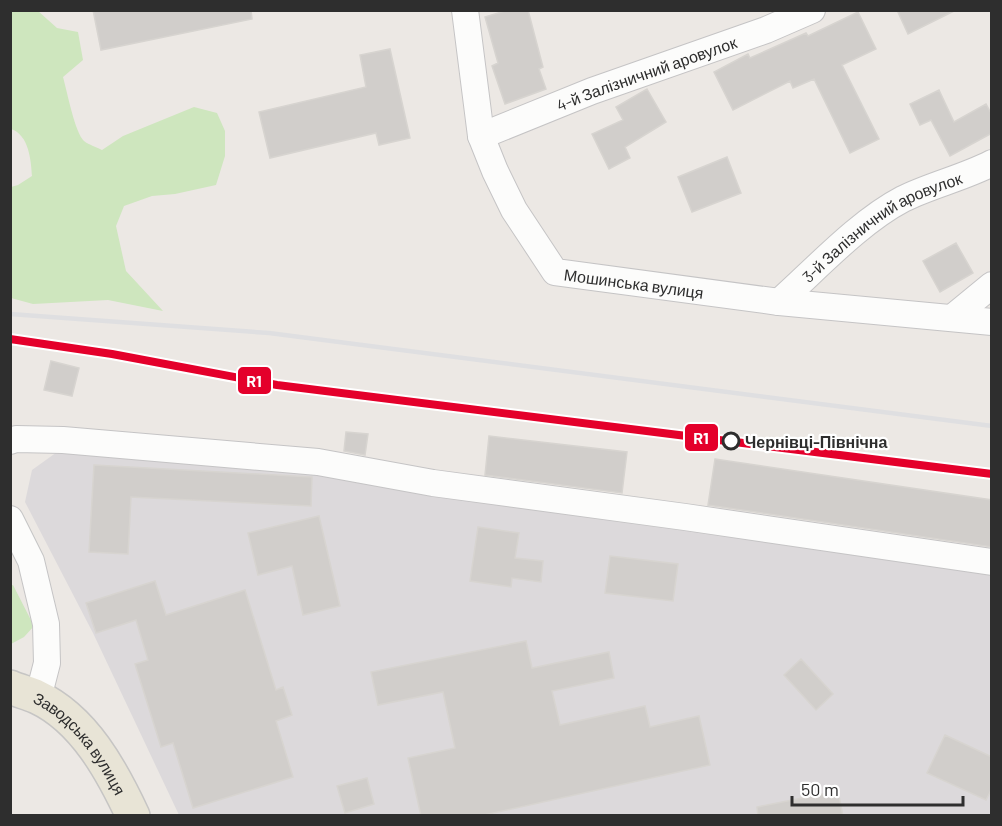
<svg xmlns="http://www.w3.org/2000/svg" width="1002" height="826" viewBox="0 0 1002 826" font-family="Barlow,sans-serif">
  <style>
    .industrial { fill: #dcd9db }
    .green { fill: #cee6be }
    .building { fill: #d1cecb; stroke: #d7d4d0; stroke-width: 1.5 }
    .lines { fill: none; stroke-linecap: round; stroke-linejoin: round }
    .minor-casing { stroke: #c5c4c5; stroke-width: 28 }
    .major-casing { stroke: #c6c5c4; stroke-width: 36 }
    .minor { stroke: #fcfcfb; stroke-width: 26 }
    .major { stroke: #e8e4d6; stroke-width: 33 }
    .rail { stroke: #dfdfe1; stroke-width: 4.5 }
    .rail-1-casing { stroke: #fff; stroke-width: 12 }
    .rail-1 { stroke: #e4002b; stroke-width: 8 }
    .stop-dot { fill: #fff; stroke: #2e2e2e; stroke-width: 3 }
    .labels { text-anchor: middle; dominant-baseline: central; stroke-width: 4.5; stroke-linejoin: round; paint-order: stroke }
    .street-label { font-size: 16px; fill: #2e2e2e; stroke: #fff }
    .stop-label { font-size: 16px; font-weight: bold; fill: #2e2e2e; stroke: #fff; text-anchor: start }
    .line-badge { stroke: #fff; stroke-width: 2 }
    .badge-label { font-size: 16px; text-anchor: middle; font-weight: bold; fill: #fff }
  </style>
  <rect width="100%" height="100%" fill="#ece8e4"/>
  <!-- industrial -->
  <path class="industrial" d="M64,447L317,466L991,572V815H179L93,633L25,502L32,470Z"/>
  <!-- green -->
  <path class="green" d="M11,10L38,11L57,28L78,32L83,60L63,77C67,91 75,133 84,141C89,145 97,147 102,150L123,136L194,107L217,113L225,131V156L216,185L175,194L152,196L124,206L116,226L126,271L163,311L108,300L33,304L11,298V187L18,185L32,176C31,160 29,135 11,129Z
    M13,585L34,626L24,637L11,644L10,586Z"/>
  <!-- building -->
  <path class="building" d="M93,10H251L252,19L101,50Z
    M508,10H528L543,67L539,69L546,89L505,104L492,66L498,63L485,17Z
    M897,10H956L908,34Z
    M858,12L876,49L842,65L879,139L850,153L814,79L793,88L790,81L733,110L714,72L748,54L750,58L806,33L808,36Z
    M390,49L410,138L379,145L376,133L270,158L259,112L366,87L360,55Z
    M647,89L666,122L625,147L630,158L609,169L592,134L623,120L616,107Z
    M939,90L954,122L986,104L992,115V133L950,156L931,120L920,125L910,104Z
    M727,157L741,193L692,212L678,177Z
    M956,243L973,273L940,292L923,261Z
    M51,361L79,368L72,396L44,390Z
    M346,432L368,434L365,455L344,451Z
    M489,436L627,452L622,493L485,475Z
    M715,459L992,500V547L708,505Z
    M94,465L312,477L311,506L131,497L128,554L89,552Z
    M319,516L340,606L303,615L292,566L258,575L248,533Z
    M478,527L519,533L515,558L543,561L541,582L512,578L511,587L470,581Z
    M610,556L678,564L673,601L605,593Z
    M155,581L166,615L245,590L276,690L283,687L292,715L276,721L293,777L193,808L173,743L161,747L135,664L148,660L136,620L96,633L86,603Z
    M526,641L532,668L609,652L614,678L552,691L560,725L645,706L650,727L699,716L710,765L480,816H421L408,758L455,748L443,692L378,705L371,672Z
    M801,659L833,694L816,710L784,675Z
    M945,735L992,757V788L986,800L927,773Z
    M367,778L374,804L345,813L337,786Z
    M838,791L843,816H758L757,807Z"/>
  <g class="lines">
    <!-- minor casing -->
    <g class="minor-casing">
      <g id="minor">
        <path id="s1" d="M465,10L481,136L495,171L514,210L555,272L779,302L992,322"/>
        <path id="s2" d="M481,136L592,91L766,30L812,10"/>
        <path id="s3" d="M779,302C816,269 859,222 903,199C931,185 963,178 992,163"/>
        <path d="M953,317L992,285"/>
        <path d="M10,441L16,439L63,440L318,462L433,483L685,517L992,562"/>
        <path d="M10,519L31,561L46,624L47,663L38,698"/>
      </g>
    </g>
    <!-- major casing -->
    <g class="major-casing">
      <g id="major">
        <path id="s4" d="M10,687C19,691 28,693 37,697C84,719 112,771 133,816"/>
      </g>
    </g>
    <!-- minor -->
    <use href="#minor" class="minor"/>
    <!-- major -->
    <use href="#major" class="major"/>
    <!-- rail -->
    <path class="rail" d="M10,314L269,333L992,426
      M10,339L112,354L277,385L992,474"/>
    <!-- rail-1 casing -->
    <g class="rail-1-casing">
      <path id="rail-1" d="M10,339L112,354L277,385L992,474"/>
    </g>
    <!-- rail-1 -->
    <use href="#rail-1" class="rail-1"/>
  </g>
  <!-- markers -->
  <circle class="stop-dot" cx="731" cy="441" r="8"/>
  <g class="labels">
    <!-- street labels -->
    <g class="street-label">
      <text stroke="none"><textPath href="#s2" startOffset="177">4-й Залізничний аровулок</textPath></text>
      <text stroke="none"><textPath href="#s3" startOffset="129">3-й Залізничний аровулок</textPath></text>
      <text stroke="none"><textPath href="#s1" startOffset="362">Мошинська вулиця</textPath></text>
      <text stroke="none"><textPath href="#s4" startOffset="93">Заводська вулиця</textPath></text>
    </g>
    <!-- stop labels -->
    <g class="stop-label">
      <text x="745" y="441">Чернівці-Північна</text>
    </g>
  </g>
  <g class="line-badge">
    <rect x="237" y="366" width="35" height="29" rx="6" fill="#e4002b"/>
    <rect x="684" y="423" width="35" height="29" rx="6" fill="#e4002b"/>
  </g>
  <g class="badge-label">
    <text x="254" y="387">R1</text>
    <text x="701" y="444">R1</text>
  </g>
  <!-- border -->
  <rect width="1002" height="826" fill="none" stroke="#2e2e2e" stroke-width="24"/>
  <!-- scale -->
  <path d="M792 796v9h171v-9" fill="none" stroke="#2e2e2e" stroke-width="3"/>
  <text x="801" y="796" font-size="18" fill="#2e2e2e" stroke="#ffffff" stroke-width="4.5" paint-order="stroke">50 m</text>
</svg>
